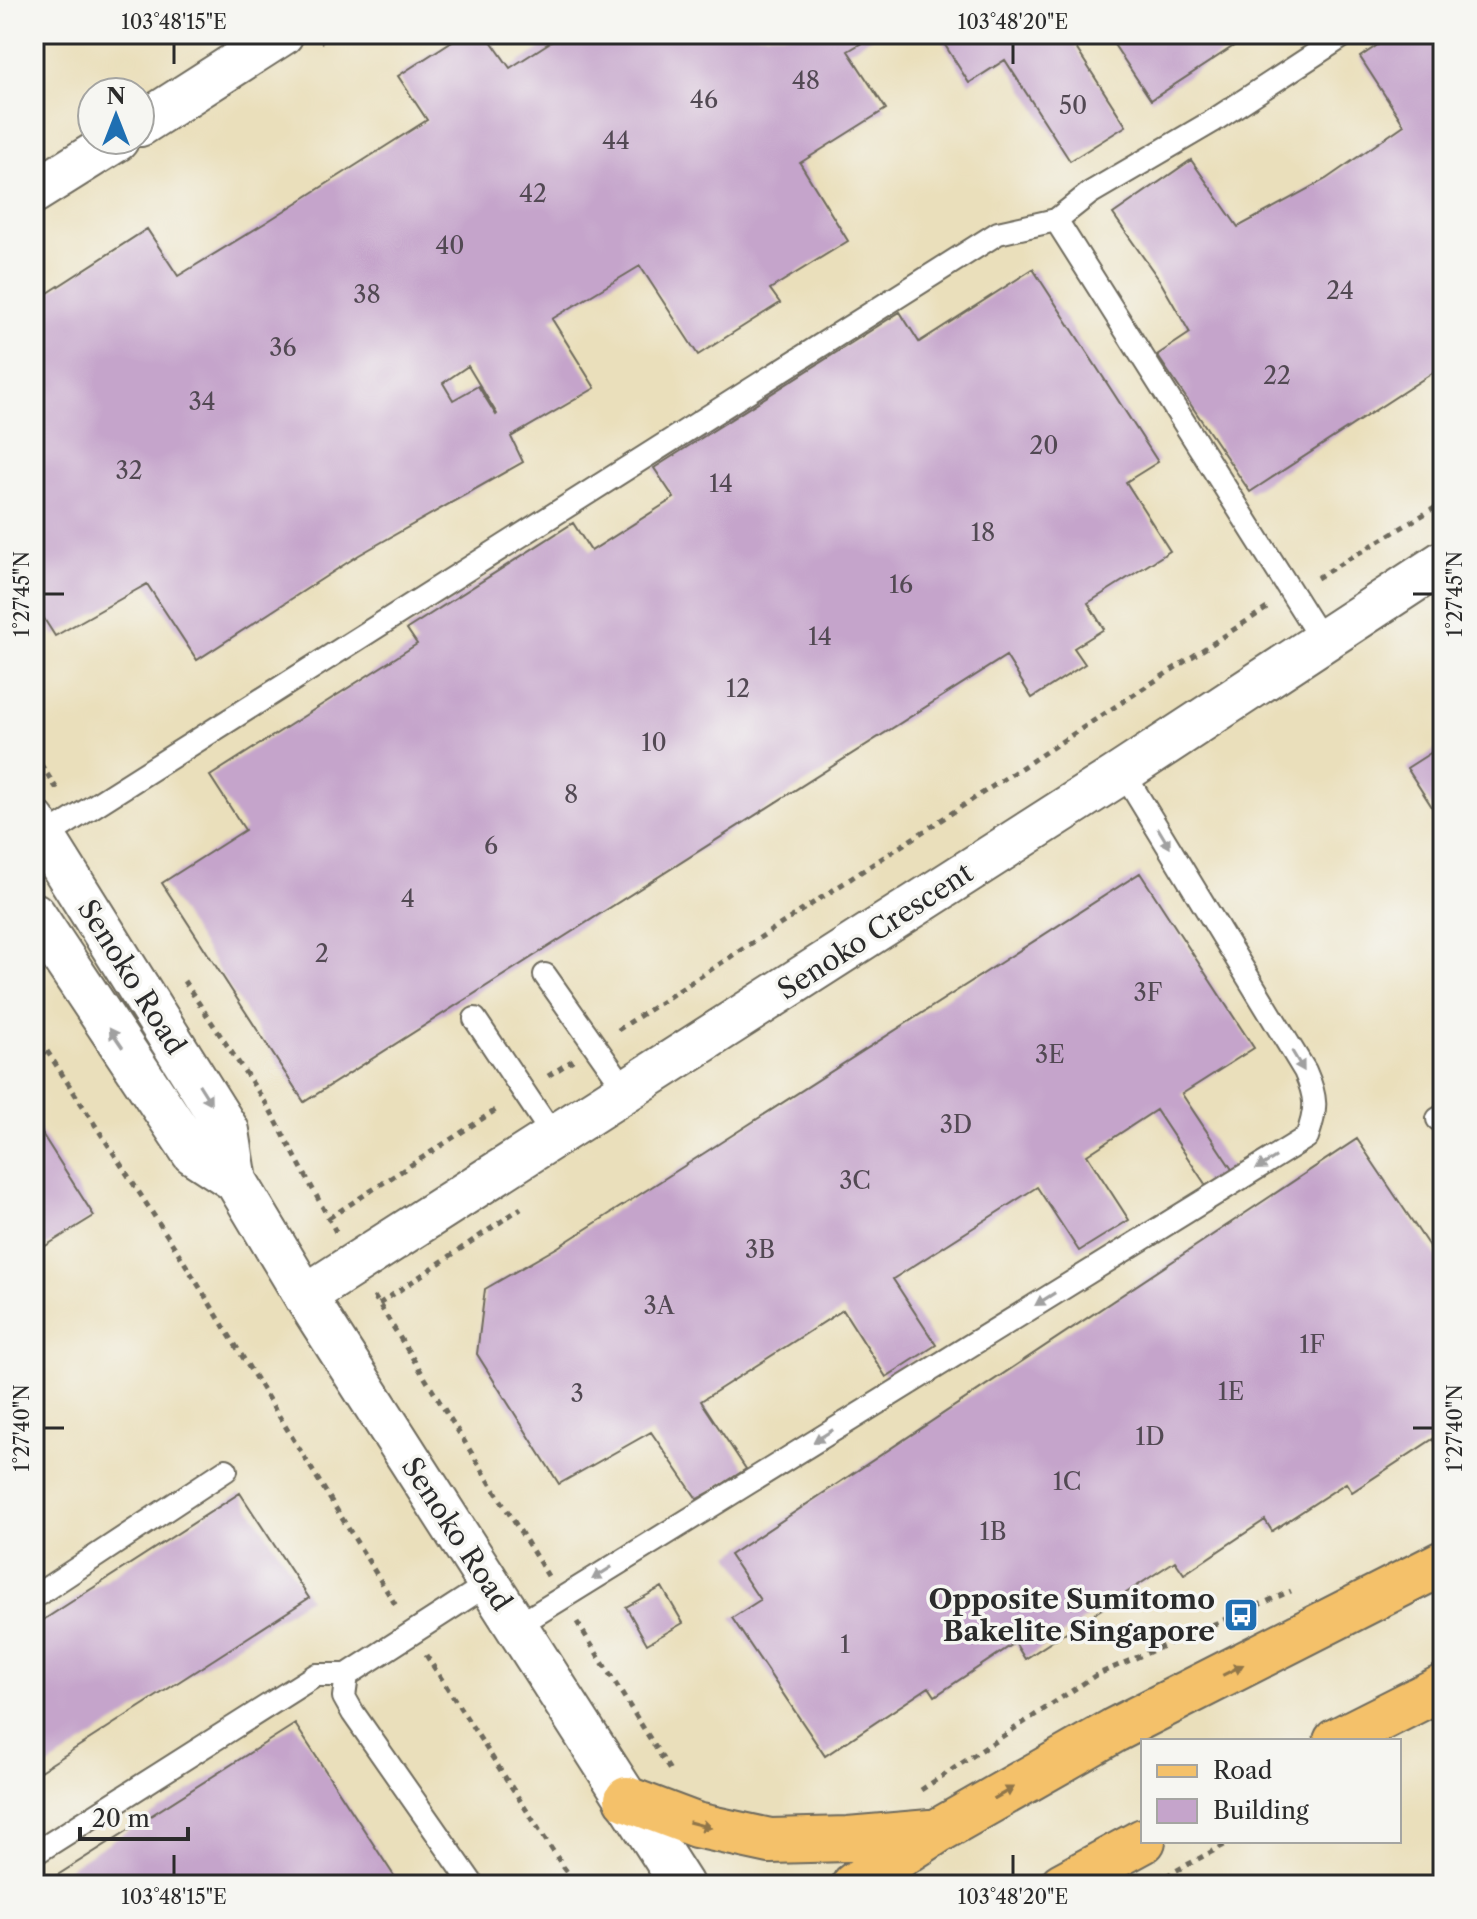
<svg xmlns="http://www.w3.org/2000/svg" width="1477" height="1919" viewBox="0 0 1477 1919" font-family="'Libre Caslon Text',serif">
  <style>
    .building { fill: #c5a4cb; fill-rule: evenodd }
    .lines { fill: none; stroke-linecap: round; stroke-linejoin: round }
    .lane-casing { stroke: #6e6a5d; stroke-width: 26 }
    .street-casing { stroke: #6e6a5d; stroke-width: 46 }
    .primary-casing { stroke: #6e6a5d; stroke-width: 48 }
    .path { stroke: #6e6a5d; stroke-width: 5; stroke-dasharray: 6 6; stroke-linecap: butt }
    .lane { stroke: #fff; stroke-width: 22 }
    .street { stroke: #fff; stroke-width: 42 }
    .primary { stroke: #f4c16a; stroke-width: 44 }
    .oneway { fill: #a0a0a0 }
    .oneway2 { fill: #90764a }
    .ticks { fill: none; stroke: #2b2b2b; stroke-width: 3 }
    .labels { text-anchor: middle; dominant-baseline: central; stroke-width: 7; stroke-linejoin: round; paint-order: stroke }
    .number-label { font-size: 24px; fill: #524953 }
    .street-label { font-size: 28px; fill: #2b2b2b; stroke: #f6f6f2 }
    .poi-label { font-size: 28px; font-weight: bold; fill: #2b2b2b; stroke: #f6f6f2; text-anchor: end }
    .neatline { fill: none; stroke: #2b2b2b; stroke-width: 3 }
    .ticks-label { font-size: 20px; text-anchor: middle; fill: #2b2b2b }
  </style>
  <rect width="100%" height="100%" fill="#f6f6f2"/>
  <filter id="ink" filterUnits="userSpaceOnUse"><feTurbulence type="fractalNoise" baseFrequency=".0125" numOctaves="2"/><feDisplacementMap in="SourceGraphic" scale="16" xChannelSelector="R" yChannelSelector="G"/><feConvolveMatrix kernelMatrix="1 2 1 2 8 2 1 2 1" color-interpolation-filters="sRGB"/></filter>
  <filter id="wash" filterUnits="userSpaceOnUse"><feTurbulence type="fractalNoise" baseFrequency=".006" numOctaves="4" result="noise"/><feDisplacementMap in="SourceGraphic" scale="32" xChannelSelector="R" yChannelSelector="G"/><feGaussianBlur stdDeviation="1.8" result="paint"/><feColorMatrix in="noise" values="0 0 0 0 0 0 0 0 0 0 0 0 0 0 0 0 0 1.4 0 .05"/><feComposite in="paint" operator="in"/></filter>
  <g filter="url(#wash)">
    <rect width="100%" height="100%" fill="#eadfbb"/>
    <g id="blocks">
      <!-- building -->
      <path class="building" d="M463,34H486L510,68L563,34H877L848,51L886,109L800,163L848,241L770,289L780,303L698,355L640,266L552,319L595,388L511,437L523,462L359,555L197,660L147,584L55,636L34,603V302L147,229L178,276L265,223L427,120L398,76ZM468,366L497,414L496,415L478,386L453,400L443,383Z
        M938,34H1067L1126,126L1070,161L1005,60L969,83Z
        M1107,34H1252L1151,100Z
        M1394,34H1443V366L1250,492L1157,355L1190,333L1160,281L1113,214L1191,160L1238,227L1326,179L1404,125L1360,57Z
        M1033,269L1158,462L1126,482L1170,551L1088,603L1104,629L1074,648L1085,664L1032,698L1006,656L304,1102L162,883L245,830L210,776L417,644L407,629L573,523L591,551L674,498L654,468L900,312L919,342Z
        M1443,745V824L1407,768Z
        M1140,873L1254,1048L1182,1094L1237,1177L1211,1193L1156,1110L1087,1155L1129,1220L1079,1251L1037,1187L893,1279L936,1345L908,1363L886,1377L843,1310L701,1401L746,1469L715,1489L697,1499L651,1432L559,1484L477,1354L485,1289L558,1247Z
        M34,1121L94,1216L34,1253Z
        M1357,1139L1443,1267V1445L1439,1448L1433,1439L1352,1492L1346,1483L1272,1531L1265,1520L1184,1574L1175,1561L1025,1659L1015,1643L935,1696L929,1687L825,1756L732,1618L760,1600L730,1555Z
        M240,1493L309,1598L34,1775V1626Z
        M662,1587L683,1623L647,1644L626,1607Z
        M295,1724L400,1885H42Z"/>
    </g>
  </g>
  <g filter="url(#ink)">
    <use href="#blocks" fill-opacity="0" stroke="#6e6a5d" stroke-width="2"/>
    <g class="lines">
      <!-- lane casing -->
      <g class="lane-casing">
        <path id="lane" d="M1056,220L1322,641
          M37,842L998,233L1056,220L1090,193L1213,121L1346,34
          M545,975L626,1090
          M475,1019L554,1137
          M1438,1119L1443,1116
          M34,1597L226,1470
          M517,1626L1307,1137C1317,1109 1317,1098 1305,1071L1123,772
          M34,1854L316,1675H347
          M473,1885L353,1713L344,1697L347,1675L488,1584"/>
      </g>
      <!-- street casing -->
      <g class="street-casing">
        <path id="street" d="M140,125L282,34
          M34,192L117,140
          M34,821L228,1131L236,1181L305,1296L682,1885
          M34,914L193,1153L236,1181
          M305,1296L1123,772L1443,562"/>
      </g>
      <!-- primary casing -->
      <g class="primary-casing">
        <path id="primary" d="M1336,1741L1443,1687
          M627,1799L696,1825L770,1841L848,1839L930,1832
          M854,1885L936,1832L1115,1730L1443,1563
          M1062,1885L1143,1841"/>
      </g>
      <!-- path -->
      <path class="path" d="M320,42L332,34
        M1317,578L1443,503
        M34,754L57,789
        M184,981L269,1108L336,1232
        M618,1030L1267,608
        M34,1031L181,1257L398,1609
        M548,1076L573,1060
        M329,1218L499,1108
        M374,1296L548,1576
        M379,1304L521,1208
        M577,1622L671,1772
        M426,1655L562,1865L577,1885
        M921,1790L1096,1675L1291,1591
        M1166,1876L1232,1841"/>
      <!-- lane -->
      <use href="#lane" class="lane"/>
      <!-- street -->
      <use href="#street" class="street"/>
      <!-- primary -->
      <use href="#primary" class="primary"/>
    </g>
    <!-- one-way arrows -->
    <defs><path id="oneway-solid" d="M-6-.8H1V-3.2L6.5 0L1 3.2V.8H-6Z" transform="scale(2)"/></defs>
    <g class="oneway">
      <use href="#oneway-solid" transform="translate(1164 838) rotate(59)"/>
      <use href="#oneway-solid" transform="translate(116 1038) rotate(-124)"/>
      <use href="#oneway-solid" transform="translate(1298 1061) rotate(59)"/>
      <use href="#oneway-solid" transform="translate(205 1094) rotate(58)"/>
      <use href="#oneway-solid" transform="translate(1266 1163) rotate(148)"/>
      <use href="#oneway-solid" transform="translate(1045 1299) rotate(148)"/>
      <use href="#oneway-solid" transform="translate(823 1436) rotate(148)"/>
      <use href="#oneway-solid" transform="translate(602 1573) rotate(148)"/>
    </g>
    <g class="oneway2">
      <use href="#oneway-solid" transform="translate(1233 1670) rotate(-27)"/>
      <use href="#oneway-solid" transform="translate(1004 1793) rotate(-30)"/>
      <use href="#oneway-solid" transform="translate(700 1825) rotate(15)"/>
    </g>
  </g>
  <!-- ticks -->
  <path class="ticks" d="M174,44V64M1013,44V64M44,594H64M1413,594H1433M44,1428H64M1413,1428H1433M174,1855V1875M1013,1855V1875"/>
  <!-- icons -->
  <defs>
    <g id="bus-square" transform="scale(1.8)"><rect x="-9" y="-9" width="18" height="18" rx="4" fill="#1f6fb2" stroke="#f6f6f2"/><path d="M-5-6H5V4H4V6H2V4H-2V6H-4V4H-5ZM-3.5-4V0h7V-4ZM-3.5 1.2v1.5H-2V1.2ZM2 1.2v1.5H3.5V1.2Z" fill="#fff"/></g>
  </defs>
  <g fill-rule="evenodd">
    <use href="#bus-square" x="1241" y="1615"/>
  </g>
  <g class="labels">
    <!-- number labels -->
    <g class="number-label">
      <text x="806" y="80">48</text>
      <text x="704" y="99">46</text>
      <text x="1073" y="105">50</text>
      <text x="616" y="140">44</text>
      <text x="533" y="193">42</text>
      <text x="450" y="245">40</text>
      <text x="1340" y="290">24</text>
      <text x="367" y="294">38</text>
      <text x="283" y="347">36</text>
      <text x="1277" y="375">22</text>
      <text x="202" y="401">34</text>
      <text x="1044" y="445">20</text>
      <text x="129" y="470">32</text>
      <text x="721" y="483">14</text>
      <text x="983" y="532">18</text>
      <text x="901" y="584">16</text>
      <text x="820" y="636">14</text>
      <text x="738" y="688">12</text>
      <text x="654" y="742">10</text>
      <text x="571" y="794">8</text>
      <text x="491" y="845">6</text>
      <text x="408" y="898">4</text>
      <text x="322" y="953">2</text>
      <text x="1148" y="992">3F</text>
      <text x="1050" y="1054">3E</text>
      <text x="956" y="1124">3D</text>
      <text x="855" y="1180">3C</text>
      <text x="760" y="1249">3B</text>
      <text x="659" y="1305">3A</text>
      <text x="1312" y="1344">1F</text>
      <text x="1231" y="1391">1E</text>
      <text x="577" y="1393">3</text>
      <text x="1150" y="1436">1D</text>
      <text x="1067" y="1481">1C</text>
      <text x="993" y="1531">1B</text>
      <text x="845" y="1644">1</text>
    </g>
    <!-- street labels -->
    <g class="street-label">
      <text transform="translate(875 931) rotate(-33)">Senoko Crescent</text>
      <text transform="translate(132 977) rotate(58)">Senoko Road</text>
      <text transform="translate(457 1534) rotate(57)">Senoko Road</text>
    </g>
    <!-- poi labels -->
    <g class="poi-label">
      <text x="1215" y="1599">Opposite Sumitomo<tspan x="1215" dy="32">Bakelite Singapore</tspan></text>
    </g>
  </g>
  <!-- margin -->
  <rect width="1477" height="1919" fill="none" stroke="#f6f6f2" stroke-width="88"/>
  <!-- legend -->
  <rect x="1141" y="1739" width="260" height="104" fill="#f6f6f2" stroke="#a5a5a2" stroke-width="2"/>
  <rect x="1157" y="1765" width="40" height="12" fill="#f4c16a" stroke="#a5a5a2" stroke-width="2"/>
  <text x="1213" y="1779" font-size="24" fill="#2b2b2b">Road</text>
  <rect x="1157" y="1799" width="40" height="24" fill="#c5a4cb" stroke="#a5a5a2" stroke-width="2"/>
  <text x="1213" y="1819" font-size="24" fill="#2b2b2b">Building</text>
  <!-- north arrow -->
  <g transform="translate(116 116)"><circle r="38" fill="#f6f6f2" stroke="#a5a5a2" stroke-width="2"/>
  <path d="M0-6L14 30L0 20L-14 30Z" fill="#1f6fb2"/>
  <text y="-12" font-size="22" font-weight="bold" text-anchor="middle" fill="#2b2b2b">N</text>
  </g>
  <!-- scale -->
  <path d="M80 1827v12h108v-12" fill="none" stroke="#2b2b2b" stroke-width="4"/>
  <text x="92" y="1827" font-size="24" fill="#2b2b2b" stroke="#f6f6f2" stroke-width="6" paint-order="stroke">20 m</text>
  <rect x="44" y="44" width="1389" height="1831" class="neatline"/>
  <g class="ticks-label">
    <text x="174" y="29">103°48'15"E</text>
    <text x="1013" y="29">103°48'20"E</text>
    <text transform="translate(22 594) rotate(-90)" y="7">1°27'45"N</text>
    <text transform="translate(1455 594) rotate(-90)" y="7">1°27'45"N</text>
    <text transform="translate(22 1428) rotate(-90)" y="7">1°27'40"N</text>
    <text transform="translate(1455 1428) rotate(-90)" y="7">1°27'40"N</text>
    <text x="174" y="1904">103°48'15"E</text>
    <text x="1013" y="1904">103°48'20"E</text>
  </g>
</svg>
